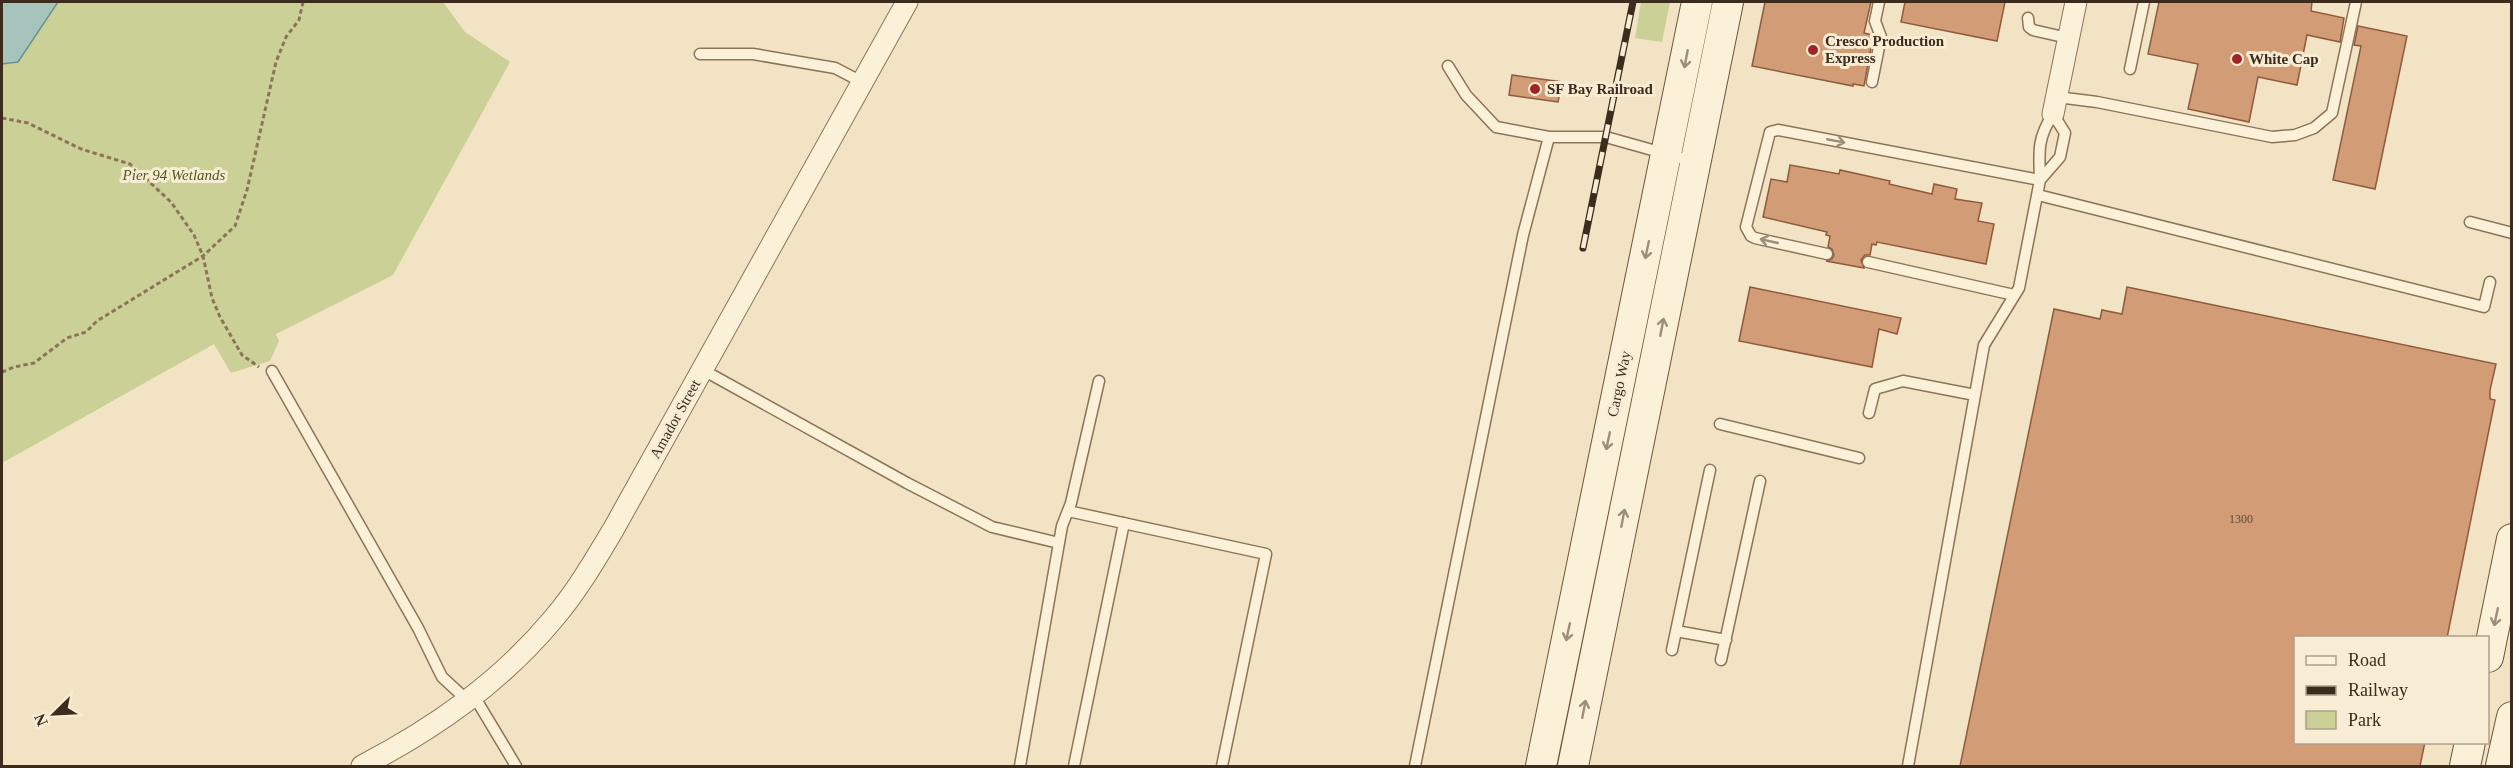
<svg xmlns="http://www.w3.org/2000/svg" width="2513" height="768" viewBox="0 0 2513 768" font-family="Georgia,serif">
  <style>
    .green { fill: #cad096 }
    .water { fill: #a6c4bb; stroke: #6c9389; stroke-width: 1.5 }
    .building { fill: #d29c77; stroke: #8e5c3d; stroke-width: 1.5 }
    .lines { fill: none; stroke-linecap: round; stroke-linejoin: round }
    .service-casing { stroke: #8d7459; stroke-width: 13 }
    .minor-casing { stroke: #8d7459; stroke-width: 23 }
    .secondary-casing { stroke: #6f553c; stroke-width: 32 }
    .path { stroke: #8d7459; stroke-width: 3; stroke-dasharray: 4.5 3; stroke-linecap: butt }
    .service { stroke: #fbf0d8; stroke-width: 10 }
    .minor { stroke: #fbf0d8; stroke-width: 21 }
    .secondary { stroke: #fbf0d8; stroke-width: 30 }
    .rail-casing { stroke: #3c2c1e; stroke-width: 7 }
    .rail { stroke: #f8edd4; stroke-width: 4.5; stroke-dasharray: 14; stroke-linecap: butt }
    .oneway { stroke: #9c8e7b }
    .poi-dot { fill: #a02426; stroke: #f8edd4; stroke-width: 2 }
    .labels { text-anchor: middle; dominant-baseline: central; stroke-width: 6; stroke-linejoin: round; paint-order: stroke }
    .number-label { font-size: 12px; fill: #624834 }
    .poi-label { font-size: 15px; font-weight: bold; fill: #3c2c1e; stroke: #f8edd4; text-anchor: start }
    .park-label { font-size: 15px; font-style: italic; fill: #4c5a23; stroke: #f8edd4 }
    .street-label { font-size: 15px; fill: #3c2c1e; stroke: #f8edd4 }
  </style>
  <rect width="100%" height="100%" fill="#f1e3c3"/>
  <!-- green -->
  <path class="green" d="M58,2H443L465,32L510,62L393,275L276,334L279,341L270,361L231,373L214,344L2,463V64L18,62Z
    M1641,2H1670L1662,42L1635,38Z"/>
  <!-- water -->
  <path class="water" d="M2,2H58L18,62L2,64Z"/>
  <!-- building -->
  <path class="building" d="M1765,2H1871L1864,33L1872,35L1873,37L1864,86L1853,84V86L1752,66Z
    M1905,2H2005L1997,41L1901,22Z
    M2159,2H2312L2311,11L2344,18L2340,42L2307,35L2297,85L2258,77L2249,122L2188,109L2198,64L2148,54Z
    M2358,26L2407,36L2375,189L2333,180L2361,46L2354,45Z
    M1512,75L1562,82L1558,102L1509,95Z
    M1790,165L1839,174L1840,170L1890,181L1889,184L1932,194L1934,184L1957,189L1955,199L1982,203L1978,221L1994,224L1986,264L1877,242L1876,245L1872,244L1870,255H1865L1861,260L1864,268L1826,261L1832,259L1834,255L1832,249L1828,247L1830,236L1826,235L1827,232L1763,217L1771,179L1787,182Z
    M1750,287L1901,318L1897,334L1879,329L1872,367L1739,341Z
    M2127,287L2496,364L2490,390V399L2495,400L2447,638H2295V742H2425L2420,766H1960L2054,309L2100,319L2102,310L2122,314Z"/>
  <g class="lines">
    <!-- service casing -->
    <g class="service-casing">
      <path id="service" d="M2028,18L2029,27L2033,30L2068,38
        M700,54H753L835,68L862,82
        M1448,66L1466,95L1496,127L1549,137H1606L1695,162
        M2130,69L2144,2
        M1872,82L1881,37L1875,21L1879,2
        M2057,97L2097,102L2272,137L2295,135L2314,128L2332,113L2356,2
        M2053,114L2065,133L2060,157L2040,180C2039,151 2037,139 2053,114Z
        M2038,195L2484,307L2490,282
        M2470,222L2512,233
        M1827,254L1755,238L1751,236L1746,227L1770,132L1778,130L2040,180L2019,288L1984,345L1908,766
        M1868,262L2014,295
        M703,370L907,483L992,527L1059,543L1062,526L1071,503L1099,381
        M272,371L418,628L442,677L468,701
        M1869,413L1875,389L1903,381L1975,395
        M1720,424L1859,458
        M1068,511L1266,554L1222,766
        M1676,631L1726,640
        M1672,650L1710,470
        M1721,660L1760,481
        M474,696L516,766
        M1020,766L1059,543
        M1074,766L1124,523
        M1415,766L1523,235L1549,137"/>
    </g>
    <!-- minor casing -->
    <g class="minor-casing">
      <path id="minor" d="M2053,114L2076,2
        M362,766C435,728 501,682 554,618C577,591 595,560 613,530L907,2"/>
    </g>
    <!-- secondary casing -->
    <g class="secondary-casing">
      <path id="secondary" d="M2488,657L2512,539
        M1541,766L1697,2
        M1573,766L1728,2
        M2465,766L2470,742
        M2501,766L2512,717"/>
    </g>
    <!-- path -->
    <path class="path" d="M2,118L28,123L81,149L130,164L171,202L194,235L203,256L212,298L220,317L242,355L259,367
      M2,372L14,367L34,363L67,338L86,332L97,321L203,256L235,226L247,190L276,62L286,37L299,20L303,2"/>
    <!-- service -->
    <use href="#service" class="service"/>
    <!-- minor -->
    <use href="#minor" class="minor"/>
    <!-- secondary -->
    <use href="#secondary" class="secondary"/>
    <!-- rail casing -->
    <g class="rail-casing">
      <path id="rail" d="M1583,248L1633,2"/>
    </g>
    <!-- rail -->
    <use href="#rail" class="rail"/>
  </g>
  <!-- one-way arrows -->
  <defs><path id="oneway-shaft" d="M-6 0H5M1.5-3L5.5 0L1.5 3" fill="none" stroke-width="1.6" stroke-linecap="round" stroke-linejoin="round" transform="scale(1.5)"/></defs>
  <g class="oneway">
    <use href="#oneway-shaft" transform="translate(1686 59) rotate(101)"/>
    <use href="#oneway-shaft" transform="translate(1836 141) rotate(11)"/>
    <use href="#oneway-shaft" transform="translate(1769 241) rotate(-167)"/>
    <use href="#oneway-shaft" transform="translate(1647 250) rotate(102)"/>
    <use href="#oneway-shaft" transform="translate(1662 327) rotate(-79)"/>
    <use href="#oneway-shaft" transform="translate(1608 441) rotate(102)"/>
    <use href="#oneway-shaft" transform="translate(1623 518) rotate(-79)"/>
    <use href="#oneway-shaft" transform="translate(2496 617) rotate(102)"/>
    <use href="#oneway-shaft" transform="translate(1568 632) rotate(102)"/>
    <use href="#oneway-shaft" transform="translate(1584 709) rotate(-79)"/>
  </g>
  <!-- markers -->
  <g class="poi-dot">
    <circle cx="1813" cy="50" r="6"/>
    <circle cx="2237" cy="59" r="6"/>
    <circle cx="1535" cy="89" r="6"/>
  </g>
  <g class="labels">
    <!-- number labels -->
    <g class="number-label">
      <text x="2241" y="519">1300</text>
    </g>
    <!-- poi labels -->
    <g class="poi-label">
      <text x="1825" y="41">Cresco Production<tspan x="1825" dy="17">Express</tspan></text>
      <text x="2249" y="59">White Cap</text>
      <text x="1547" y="89">SF Bay Railroad</text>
    </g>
    <!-- park labels -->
    <g class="park-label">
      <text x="174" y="175">Pier 94 Wetlands</text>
    </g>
    <!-- street labels -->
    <g class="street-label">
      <text transform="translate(1619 384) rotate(-78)">Cargo Way</text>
      <text transform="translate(675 419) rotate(-61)">Amador Street</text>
    </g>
  </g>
  <!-- border -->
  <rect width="2513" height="768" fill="none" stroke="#3c2c1e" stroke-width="6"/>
  <!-- legend -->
  <rect x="2294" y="636" width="195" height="108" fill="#f8edd4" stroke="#ada08b" stroke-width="1.5"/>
  <rect x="2306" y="656" width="30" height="9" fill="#fbf0d8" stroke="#ada08b" stroke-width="1.5"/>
  <text x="2348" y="666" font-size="18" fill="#3c2c1e">Road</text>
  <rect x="2306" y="686" width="30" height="9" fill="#3c2c1e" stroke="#ada08b" stroke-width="1.5"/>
  <text x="2348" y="696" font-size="18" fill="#3c2c1e">Railway</text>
  <rect x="2306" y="711" width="30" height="18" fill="#cad096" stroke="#ada08b" stroke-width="1.5"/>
  <text x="2348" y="726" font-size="18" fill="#3c2c1e">Park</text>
  <!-- north arrow -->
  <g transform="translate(54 714) rotate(246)" stroke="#f8edd4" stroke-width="4.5" paint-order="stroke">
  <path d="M0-4.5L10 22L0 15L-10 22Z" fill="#3c2c1e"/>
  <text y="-9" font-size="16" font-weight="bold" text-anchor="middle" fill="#3c2c1e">N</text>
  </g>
</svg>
